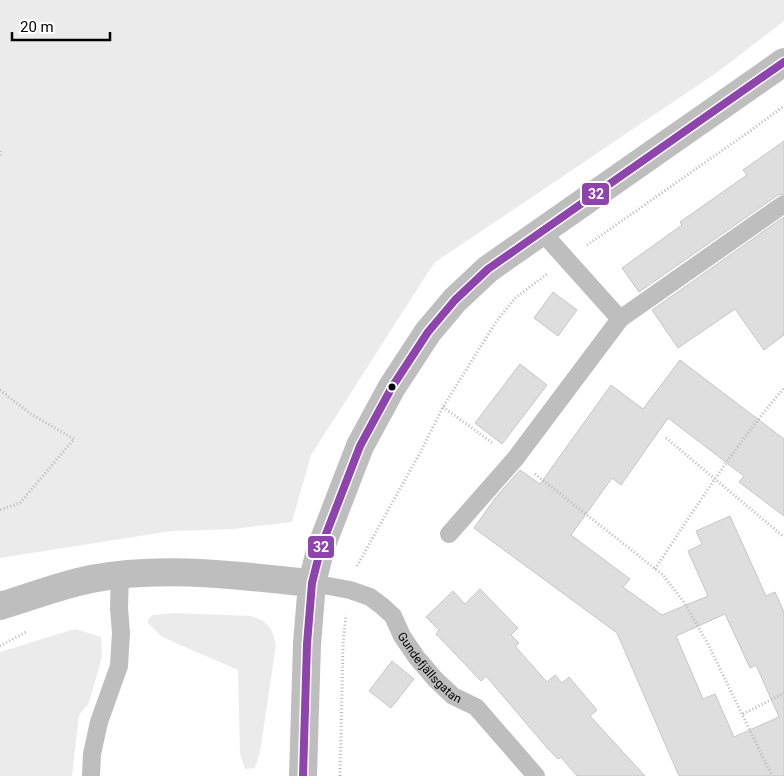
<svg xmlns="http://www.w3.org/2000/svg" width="784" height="776" viewBox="0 0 784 776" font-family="Roboto,sans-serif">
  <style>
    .green { fill: #ebebeb }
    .building { fill: #dedede; stroke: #c6c6c6; fill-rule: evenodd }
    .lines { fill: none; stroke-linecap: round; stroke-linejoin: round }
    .path { stroke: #b9b9b9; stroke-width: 3; stroke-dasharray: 1 2.5; stroke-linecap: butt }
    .lane { stroke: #bebebe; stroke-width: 18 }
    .street { stroke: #bebebe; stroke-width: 28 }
    .bus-1-casing { stroke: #fff; stroke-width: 11 }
    .bus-1 { stroke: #8e44ad; stroke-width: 8 }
    .bus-dot { fill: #000; stroke: #fff; stroke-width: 2 }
    .labels { text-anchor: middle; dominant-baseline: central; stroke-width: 4; stroke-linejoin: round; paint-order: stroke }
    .street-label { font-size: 12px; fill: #000; stroke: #fff }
    .line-badge { stroke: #fff; stroke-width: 2 }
    .badge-label { font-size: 14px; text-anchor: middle; font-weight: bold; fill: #fff }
  </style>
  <rect width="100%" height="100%" fill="#fff"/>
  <!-- green -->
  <path class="green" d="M0,0H784V21L719,71L434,263L311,455L292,522L234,529L171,531L0,558Z
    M173,613L251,616C269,622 272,628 276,645L260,752L255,768L245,769L240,754L238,670L162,637L147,622L152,615Z
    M75,629L101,637L102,657L89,703L79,715L72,776H0V652Z"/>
  <!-- building -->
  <path class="building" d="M784,141V194L778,195L639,292L622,268L682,225L680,222L747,175L743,170Z
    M784,217V335L764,350L735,309L678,348L652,310Z
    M553,292L577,310L558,336L534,318Z
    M680,360L784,439V516L739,482L744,476L668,418L621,485L612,478L571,535L630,579L623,587L662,615L708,596L688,551L702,544L696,531L730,516L766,596L775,592L784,612V776H679L617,633L474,528L496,497L520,470L540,484L611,385L643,409ZM725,614L750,668L756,665L779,717L734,737L715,694L703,699L676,636Z
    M520,364L547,385L502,444L475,423Z
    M480,589L518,628L511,635L519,643L515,646L547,682L555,675L562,683L569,677L597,710L590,716L645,776H577L561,757L558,759L548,749L486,676L481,681L436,634L439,630L426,617L453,591L465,604Z
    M392,661L414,679L391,708L369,691Z"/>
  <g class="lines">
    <!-- path -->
    <path class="path" d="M0,151V157
      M587,245L746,134L784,106
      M0,390L31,414L74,439L20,503L0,510
      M443,407L494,444
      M666,438L784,537
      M535,474L663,575L683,601L708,644L772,776
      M357,566L421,451L443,407L496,322L514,299L547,274
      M655,569C696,507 736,444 784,388
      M0,646L26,632
      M743,714L784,693
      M340,776L343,645L346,615"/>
    <!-- lane -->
    <g class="lane">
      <path d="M542,232L620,319"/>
      <path d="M449,534L515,459L620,319L784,204"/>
      <path id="s1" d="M312,583L350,590L370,597L382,606L393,616L402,636L417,658L435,679L453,696L476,707L536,776"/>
      <path d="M91,776L92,754L99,722L119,666L121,633L119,608L120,575"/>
    </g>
    <!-- street -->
    <path class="street" d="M0,606C30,597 61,585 91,579C164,565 239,576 312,583
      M303,776L307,644L312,583L321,547L360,446L392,387L428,332L455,300L488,269L784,62"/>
    <!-- bus-1 casing -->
    <g class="bus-1-casing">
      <path id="bus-1" d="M303,776L307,644L312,583L321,547L360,446L392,387L428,332L455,300L488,269L784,62"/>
    </g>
    <!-- bus-1 -->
    <use href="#bus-1" class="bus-1"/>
  </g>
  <!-- markers -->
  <circle class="bus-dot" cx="392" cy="387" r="4.5"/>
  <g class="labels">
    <!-- street labels -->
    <g class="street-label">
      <text stroke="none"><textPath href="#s1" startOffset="154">Gundefjällsgatan</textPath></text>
    </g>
  </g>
  <g class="line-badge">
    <rect x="581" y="182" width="29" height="24" rx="5" fill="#8e44ad"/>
    <rect x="307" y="535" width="28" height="24" rx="5" fill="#8e44ad"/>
  </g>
  <g class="badge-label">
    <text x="596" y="199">32</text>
    <text x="321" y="552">32</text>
  </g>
  <!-- scale -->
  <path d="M12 32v8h98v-8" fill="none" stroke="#000000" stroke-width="2.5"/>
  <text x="20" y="32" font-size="15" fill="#000000" stroke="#ffffff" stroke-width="4" paint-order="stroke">20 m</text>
</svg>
